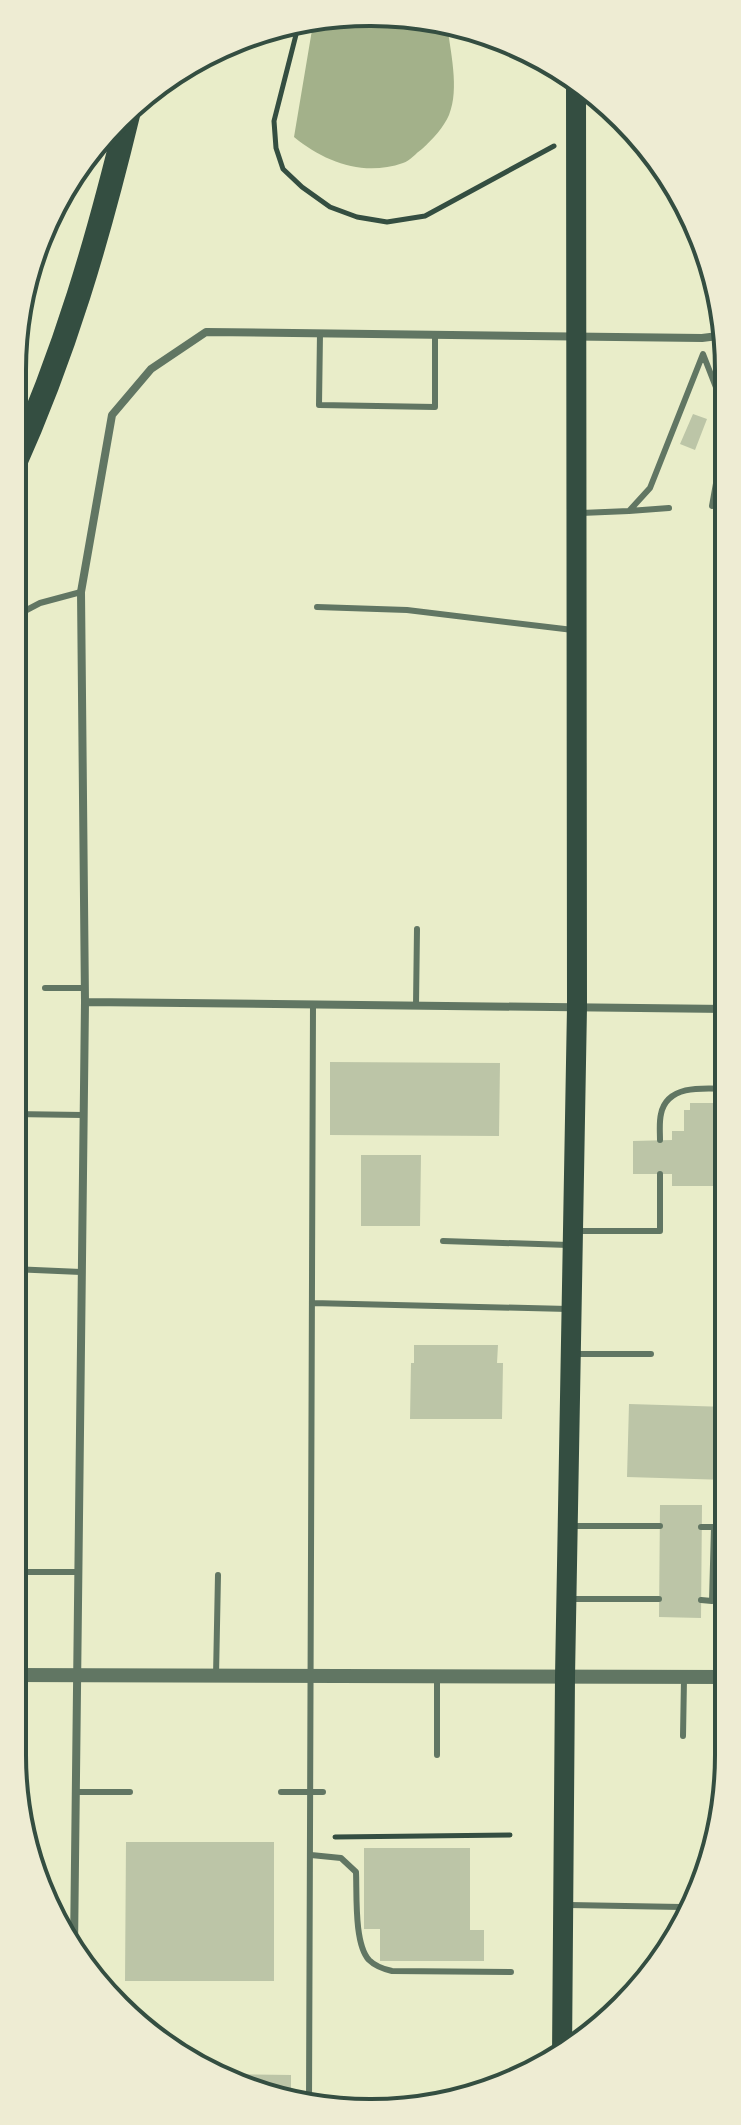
<svg xmlns="http://www.w3.org/2000/svg" width="741" height="2125" viewBox="0 0 741 2125" font-family="'DM Sans',sans-serif">
  <style>
    .water { fill: #a3b18a }
    .building { fill: #bcc5a7 }
    .lines { fill: none; stroke-linecap: round; stroke-linejoin: round }
    .path { stroke: #344e41; stroke-width: 5 }
    .service { stroke: #617663; stroke-width: 6 }
    .minor { stroke: #617663; stroke-width: 8 }
    .tertiary { stroke: #617663; stroke-width: 14 }
    .primary { stroke: #344e41; stroke-width: 20 }
    .motorway { stroke: #344e41; stroke-width: 24 }
    .rim { fill: none; stroke: #344e41; stroke-width: 4 }
  </style>
  <rect width="100%" height="100%" fill="#e9edc9"/>
  <!-- water -->
  <path class="water" d="M323,15L447,23C450,51 460,88 449,115C444,127 432,140 422,149C416,153 410,161 403,163C363,177 325,162 294,137L314,18Z"/>
  <!-- building -->
  <path class="building" d="M693,414L707,419L695,450L680,444Z
    M330,1062L500,1063L499,1136L330,1135Z
    M690,1103H728L727,1186H672V1174H633V1141L672,1140V1131H684V1110H690Z
    M361,1155H421L420,1226H361Z
    M12,1160H16V1249H12Z
    M12,1297H17L16,1510H12Z
    M414,1345H498L497,1363H503L502,1419H410L411,1363H414Z
    M629,1404L728,1407V1480L627,1477Z
    M660,1505H702L701,1618L659,1617Z
    M12,1736L20,1744V1788L12,1754Z
    M126,1842H274V1981H125Z
    M364,1848H470V1930H484V1961H380V1929H364Z
    M209,2074L291,2075V2100L212,2076Z"/>
  <g class="lines">
    <!-- path -->
    <path class="path" d="M299,23L274,121L276,148L283,169L302,187L330,207L357,217L387,222L425,216L554,146
      M335,1837L510,1835"/>
    <!-- service -->
    <path class="service" d="M320,333L319,405L435,407V335
      M712,506L726,427
      M669,508L629,511L650,488L703,354L726,413
      M581,513L629,511
      M317,607L407,610L573,630
      M12,643L21,613L40,603L81,592
      M45,988H84
      M416,1005L417,929
      M12,1114L83,1115
      M660,1140C660,1132 659,1122 661,1114C667,1084 705,1088 728,1089
      M577,1231H660V1174
      M443,1241L569,1245
      M12,1269L81,1272
      M312,1303L568,1309
      M574,1354H651
      M572,1526H660
      M12,1572H77
      M571,1599H659
      M701,1600L712,1601L714,1527H701
      M216,1676L218,1575
      M683,1736L684,1679
      M437,1755V1677
      M76,1792H130
      M281,1792H323
      M311,1855L341,1858L356,1872C357,1894 354,1944 369,1960C375,1966 383,1969 392,1971L511,1972
      M569,1905L681,1907
      M501,2077L517,2076
      M309,2105L313,1005"/>
    <!-- minor -->
    <path class="minor" d="M85,1002L727,1009
      M74,1948L85,1002L81,592L112,415L151,369L206,332L702,338L726,335"/>
    <!-- tertiary -->
    <path class="tertiary" d="M12,1675L729,1677"/>
    <!-- primary -->
    <path class="primary" d="M562,2056L565,1677L577,1007L576,81"/>
    <!-- motorway -->
    <path class="motorway" d="M12,470C65,353 98,239 128,115"/>
  </g>
  <!-- crop -->
  <path d="M0 0H741V2125H0ZM370 26H371A344 344 0 0 1 715 370V1755A344 344 0 0 1 371 2099H370A344 344 0 0 1 26 1755V370A344 344 0 0 1 370 26Z" fill="#eeecd3" fill-rule="evenodd"/>
  <path class="rim" d="M370 26H371A344 344 0 0 1 715 370V1755A344 344 0 0 1 371 2099H370A344 344 0 0 1 26 1755V370A344 344 0 0 1 370 26Z"/>
</svg>
